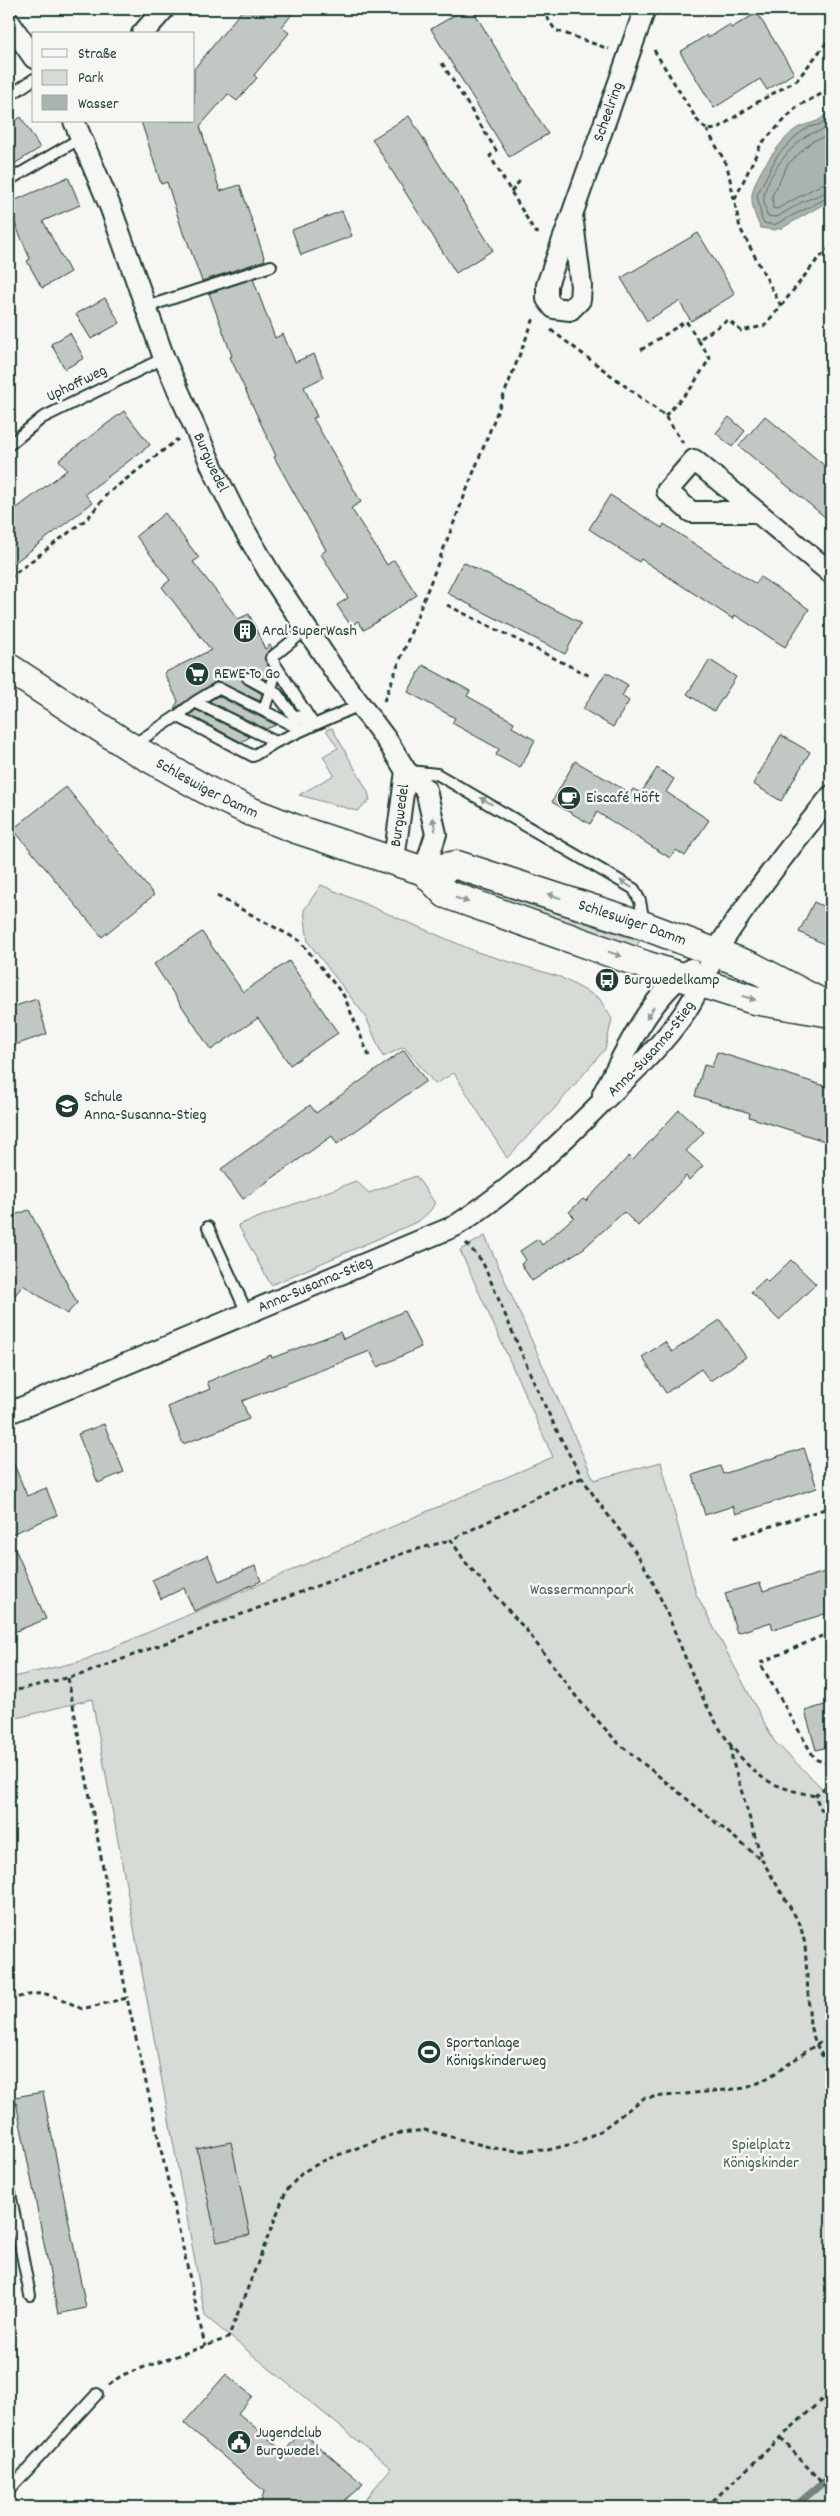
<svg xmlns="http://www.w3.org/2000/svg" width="840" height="2516" viewBox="0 0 840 2516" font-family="Dekko,sans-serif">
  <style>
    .green { fill: #d6dbd6; stroke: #7a8c85 }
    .water { fill: #aab3ae; stroke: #72847d }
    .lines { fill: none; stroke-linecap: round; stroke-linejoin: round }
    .shore { stroke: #576c65; stroke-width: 1 }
    .stream { stroke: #72847d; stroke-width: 7 }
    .building { fill: #c1c8c3; stroke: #1f3d34 }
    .lane-casing { stroke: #1f3d34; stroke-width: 14 }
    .street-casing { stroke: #1f3d34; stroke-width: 24 }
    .secondary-casing { stroke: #1f3d34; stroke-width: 31 }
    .path { stroke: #1f3d34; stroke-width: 3; stroke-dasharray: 5 4; stroke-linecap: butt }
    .lane { stroke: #f6f6f2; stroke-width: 10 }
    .street { stroke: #f6f6f2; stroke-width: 20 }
    .secondary { stroke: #f6f6f2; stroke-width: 28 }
    .oneway { fill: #8a9a93 }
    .labels { text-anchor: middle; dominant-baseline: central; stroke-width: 5; stroke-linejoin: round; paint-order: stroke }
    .street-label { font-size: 16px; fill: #1f3d34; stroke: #f6f6f2 }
    .poi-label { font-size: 16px; fill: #1f3d34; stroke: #f6f6f2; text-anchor: start }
    .park-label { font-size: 16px; fill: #445d54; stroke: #f6f6f2 }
  </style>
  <rect width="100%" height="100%" fill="#f6f6f2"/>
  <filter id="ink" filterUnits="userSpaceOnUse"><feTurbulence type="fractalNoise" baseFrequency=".02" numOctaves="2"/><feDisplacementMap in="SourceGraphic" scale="10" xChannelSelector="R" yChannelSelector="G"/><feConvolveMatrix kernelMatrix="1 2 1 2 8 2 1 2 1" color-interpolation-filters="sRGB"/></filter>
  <g filter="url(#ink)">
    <!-- green -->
    <path class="green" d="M332,728L368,792L370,800L357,811L299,795L334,775L323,756L338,748L326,730Z
      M435,876L492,892L640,941L635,949Z
      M321,885L477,952L560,977L599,998L612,1019L605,1049L554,1109L507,1158L454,1073L435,1084L404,1047L383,1057L366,1017L308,942L304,910Z
      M416,1176L435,1203L430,1211L419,1221L271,1285L238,1225L356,1181L369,1193Z
      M485,1236L594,1480L661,1462L696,1594L774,1741L826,1792L831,1810V2499L824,2507H359L391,2468L205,2316L92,1699L9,1720V1678L82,1661L553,1457L460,1250Z"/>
    <!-- water -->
    <path class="water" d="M831,109V200L782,228L774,230L761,228C756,221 751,204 752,195C754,176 779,143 793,131C802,124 808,125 817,121C822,119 827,112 831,109Z"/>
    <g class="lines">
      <!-- shore -->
      <path class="shore" d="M831,115L822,124L809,127L796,136L777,156L757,195L762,220L764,223L774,225L831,196
        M831,123C824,133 817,130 808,135C792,144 765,177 764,197C763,202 766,210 767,216L777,217L800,203L831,190
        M831,135L812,141L788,164L772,196L773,208L777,209L822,184L831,182"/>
      <!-- stream -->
      <path class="stream" d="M794,2507L831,2476"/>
    </g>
    <!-- building -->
    <path class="building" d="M243,9H296L282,27L289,33L254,75L257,78L237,101L228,94L200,126L220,191L240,185L265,260L202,281L185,235L184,236L167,182L161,184L141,121H194V69Z
      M465,9H472L548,134L509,157L431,29Z
      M757,13L794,73L767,90L760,79L714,108L680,52L707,35L708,38L729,25L731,28Z
      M409,116L493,250L456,273L372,139Z
      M21,117L40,148L9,167V125Z
      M68,177L80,205L43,221L70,272L42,288L27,261L30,259L9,209V203Z
      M342,211L352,236L301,255L292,230Z
      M698,233L735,294L691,321L679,301L647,321L621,278Z
      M253,279L275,338L283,334L295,362L314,354L324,377L304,387L317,417L313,418L361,502L351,508L387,565L394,560L417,595L364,630L358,621L351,626L337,605L348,598L321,554L326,550L274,457L276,456L230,357L232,356L209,293Z
      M105,298L120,323L91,339L76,314Z
      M70,333L84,358L65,369L51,344Z
      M124,411L150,445L85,494L92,503L9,567V514L67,470L59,460Z
      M765,416L831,471V522L739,446Z
      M729,417L745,431L732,447L716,433Z
      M610,495L662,528L664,524L756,584L760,577L809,609L785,647L735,615L733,619L641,559L639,562L589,529Z
      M165,513L199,558L193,562L238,619L249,614L265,649L270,645L272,648L264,658L270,669L266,680L248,671L244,672L241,678L245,684L262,694L260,701L217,681L174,709L178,701L164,673L211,650L162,587L170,580L136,536Z
      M463,562L581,623L565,654L447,593Z
      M710,660L736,677L714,711L687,694Z
      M423,665L470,691L467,696L514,722L512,727L535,740L520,768L496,755L499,749L452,723L455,718L408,692Z
      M606,672L628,685L622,696L629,701L613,727L583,709Z
      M218,696L276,725L266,729L209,701Z
      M196,710L250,737L241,742L190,715Z
      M781,735L810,752L781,801L753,784Z
      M575,761L630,793L633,789L641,793L657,768L674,779L666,792L709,820L685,856L676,850L670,858L597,812L590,824L552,802Z
      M66,787L154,895L102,937L13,829Z
      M814,902L831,910V934L826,945L799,932Z
      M202,932L243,992L289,961L338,1033L290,1065L258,1018L211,1050L154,964Z
      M37,999L47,1034L9,1047V1008Z
      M404,1050L426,1081L337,1144L332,1136L243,1199L221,1169L310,1105L316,1113Z
      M717,1052L831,1088V1143L749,1117L750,1113L695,1096L704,1065L712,1067Z
      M679,1110L704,1132L686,1151L703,1166L689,1180L686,1176L638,1226L624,1212L584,1248L532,1281L521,1264L526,1260L520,1251L538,1239L542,1245L574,1217L569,1212L583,1199L586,1201L629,1156L633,1160Z
      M29,1210L77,1303L67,1314L23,1285L9,1303V1217Z
      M791,1260L816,1284L779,1320L751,1292L765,1279L768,1282Z
      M404,1311L421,1347L378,1367L370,1351L242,1401L249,1419L183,1444L168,1407L210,1389L207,1382L271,1355L272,1358L340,1332L343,1339Z
      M720,1320L746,1357L710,1381L701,1369L666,1393L642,1357L665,1342L672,1352Z
      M104,1424L124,1472L98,1483L78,1434Z
      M804,1448L817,1488L736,1514L733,1506L705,1515L693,1475L720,1466L723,1474Z
      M9,1452L27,1496L46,1488L57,1515L9,1535L46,1619L9,1634Z
      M208,1555L219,1581L255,1566L261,1581L194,1611L184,1588L161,1599L152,1580Z
      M831,1570V1612L773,1630L771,1622L737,1633L725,1593L760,1583L763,1591Z
      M831,1703V1746L816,1750L805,1711Z
      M43,2092L86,2308L58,2314L15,2097Z
      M231,2142L250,2235L217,2242L197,2149Z
      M226,2374L252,2396L238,2413L284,2452L301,2432L363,2484L343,2502L330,2507H260L264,2491L184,2423Z"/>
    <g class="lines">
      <!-- lane casing -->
      <g class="lane-casing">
        <path id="lane" d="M9,96L34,79
          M9,180L81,138
          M146,307L271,266
          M9,445L42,418L164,358
          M307,629L271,658L314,725L360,705
          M248,678L277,694L292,714L313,724
          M195,702L218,688L302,730
          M264,710L277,669
          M177,716L195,702L276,742
          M133,745L177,716L253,756L276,742L314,725
          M410,771L437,774L634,889L640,901L644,922
          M208,1227L247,1313
          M9,2188L30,2295
          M9,2490L97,2394"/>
      </g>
      <!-- street casing -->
      <g class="street-casing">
        <g id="street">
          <path d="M9,22L34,58"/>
          <path d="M142,34L164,9"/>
          <path id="s1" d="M74,121L110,206L164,358L214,471L238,519L272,577L334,670L388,742L406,771L426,790L436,834L424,871"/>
          <path id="s2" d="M572,215L581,286L580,300L570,310L554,308L547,299V285L645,9"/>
          <path d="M755,512H691L667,491L694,460L831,573"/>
          <path id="s3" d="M394,860L406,771"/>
          <path d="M603,1094C626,1051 649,997 691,969"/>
          <path id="s4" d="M9,1413L455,1226C510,1191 555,1149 600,1104C630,1075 661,1047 685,1012C700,990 708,965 722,942C755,891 793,843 831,796"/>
        </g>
      </g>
      <!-- secondary casing -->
      <g class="secondary-casing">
        <g id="secondary">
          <path id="s5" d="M9,668L130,747L210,792L252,812L296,829L424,871L446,894L645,965L754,1000L831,1013"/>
          <path id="s6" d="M424,871L457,865L645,926L751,966L823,1004"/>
        </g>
      </g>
      <!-- path -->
      <path class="path" d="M542,9L555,30L609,49
        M654,50L697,120L707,130L717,129L756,103L797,80L831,37
        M442,63L496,150L490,156L535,232L542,234
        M511,192L522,178
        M735,199L761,144L798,106L831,89
        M781,306L817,260L831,247
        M551,330L665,416L683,443
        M641,350L686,321L698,340
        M665,416L691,388L710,358L698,340L728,320L741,331L764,326L781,306L740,228L727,165L707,130
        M9,578L88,518L107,494L178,439
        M447,605L590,676
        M384,701L534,318
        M217,896L300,941L344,996L369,1056
        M466,1243L482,1261C514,1333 542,1409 582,1477C600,1508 625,1534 643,1564C681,1629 697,1718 753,1770C770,1786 793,1791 815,1796L831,1830
        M582,1478L557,1487L451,1540L466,1563L527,1631L578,1699L618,1743L762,1860
        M734,1538L831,1507
        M831,1632L760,1663L815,1759L831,1765
        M68,1678L127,1998
        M9,1692L83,1674L407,1552L451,1540
        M731,1746L732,1759L762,1860L800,1924L805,1944L810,2026L816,2044L831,2072
        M815,1796L831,1782
        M9,2000C44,1989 50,1993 82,2009L127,1998L205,2346
        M109,2385L122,2375L228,2338L286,2191L303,2172L325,2160L394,2134L425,2130L493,2148L519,2151L548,2150L576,2143L600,2131L644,2098L746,2088C777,2077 802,2051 831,2036
        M781,2438L831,2493
        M706,2507L831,2391"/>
      <!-- lane -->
      <use href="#lane" class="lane"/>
      <!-- street -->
      <use href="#street" class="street"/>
      <!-- secondary -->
      <use href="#secondary" class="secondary"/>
    </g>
    <!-- one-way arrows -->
    <defs><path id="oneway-solid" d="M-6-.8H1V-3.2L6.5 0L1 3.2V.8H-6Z" transform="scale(1.25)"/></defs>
    <g class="oneway">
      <use href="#oneway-solid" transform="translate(486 801) rotate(-151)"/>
      <use href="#oneway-solid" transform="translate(434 824) rotate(-101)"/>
      <use href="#oneway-solid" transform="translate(626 884) rotate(-149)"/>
      <use href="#oneway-solid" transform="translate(554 896) rotate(-162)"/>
      <use href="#oneway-solid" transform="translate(462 900) rotate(19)"/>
      <use href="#oneway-solid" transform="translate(615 954) rotate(19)"/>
      <use href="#oneway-solid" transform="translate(749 998) rotate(17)"/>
      <use href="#oneway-solid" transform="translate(650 1013) rotate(122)"/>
    </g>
  </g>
  <!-- icons -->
  <defs>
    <g id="building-disc" transform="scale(1.25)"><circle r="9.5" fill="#1f3d34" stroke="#f6f6f2"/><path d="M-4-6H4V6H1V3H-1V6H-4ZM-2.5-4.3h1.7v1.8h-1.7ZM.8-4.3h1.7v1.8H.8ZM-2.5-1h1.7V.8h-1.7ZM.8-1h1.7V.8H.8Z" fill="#fff"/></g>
    <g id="supermarket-disc" transform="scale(1.25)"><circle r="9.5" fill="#1f3d34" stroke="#f6f6f2"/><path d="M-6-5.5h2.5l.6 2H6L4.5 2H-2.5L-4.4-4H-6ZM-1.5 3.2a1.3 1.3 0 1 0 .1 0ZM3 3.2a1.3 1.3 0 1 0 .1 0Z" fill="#fff"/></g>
    <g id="cafe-disc" transform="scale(1.25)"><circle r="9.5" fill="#1f3d34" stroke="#f6f6f2"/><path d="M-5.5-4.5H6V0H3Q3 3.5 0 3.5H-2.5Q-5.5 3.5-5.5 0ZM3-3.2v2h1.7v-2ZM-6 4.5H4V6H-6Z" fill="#fff"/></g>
    <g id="bus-disc" transform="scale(1.25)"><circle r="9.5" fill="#1f3d34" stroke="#f6f6f2"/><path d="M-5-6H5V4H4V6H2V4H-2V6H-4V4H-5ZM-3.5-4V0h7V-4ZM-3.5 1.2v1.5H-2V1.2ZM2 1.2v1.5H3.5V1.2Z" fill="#fff"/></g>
    <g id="school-disc" transform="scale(1.25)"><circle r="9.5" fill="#1f3d34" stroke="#f6f6f2"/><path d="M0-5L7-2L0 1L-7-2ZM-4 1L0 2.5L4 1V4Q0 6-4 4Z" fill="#fff"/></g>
    <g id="stadium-disc" transform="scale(1.25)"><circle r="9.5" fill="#1f3d34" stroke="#f6f6f2"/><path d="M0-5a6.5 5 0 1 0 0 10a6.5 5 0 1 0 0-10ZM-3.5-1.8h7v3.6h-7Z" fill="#fff"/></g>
    <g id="civic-disc" transform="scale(1.25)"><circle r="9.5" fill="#1f3d34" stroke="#f6f6f2"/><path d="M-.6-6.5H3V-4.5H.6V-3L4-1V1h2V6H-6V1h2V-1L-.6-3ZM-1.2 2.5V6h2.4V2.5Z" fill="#fff"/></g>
  </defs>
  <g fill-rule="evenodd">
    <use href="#building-disc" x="245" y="631"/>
    <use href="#supermarket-disc" x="197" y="674"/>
    <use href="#cafe-disc" x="569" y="798"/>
    <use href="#bus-disc" x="607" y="980"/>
    <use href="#school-disc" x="67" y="1106"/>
    <use href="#stadium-disc" x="429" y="2052"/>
    <use href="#civic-disc" x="239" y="2442"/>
  </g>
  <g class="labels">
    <!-- street labels -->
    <g class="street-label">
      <text stroke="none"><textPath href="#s2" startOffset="325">Scheelring</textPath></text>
      <text transform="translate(77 384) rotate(-26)">Uphoffweg</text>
      <text stroke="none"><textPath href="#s1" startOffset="368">Burgwedel</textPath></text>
      <text stroke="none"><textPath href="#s5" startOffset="232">Schleswiger Damm</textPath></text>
      <text stroke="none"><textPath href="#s3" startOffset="45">Burgwedel</textPath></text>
      <text stroke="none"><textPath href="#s6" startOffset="218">Schleswiger Damm</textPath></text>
      <text stroke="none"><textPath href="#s4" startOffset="749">Anna-Susanna-Stieg</textPath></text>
      <text stroke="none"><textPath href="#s4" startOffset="332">Anna-Susanna-Stieg</textPath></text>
    </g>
    <!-- poi labels -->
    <g class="poi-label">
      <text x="262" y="631">Aral SuperWash</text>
      <text x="214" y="674">REWE To Go</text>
      <text x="586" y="798">Eiscafé Höft</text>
      <text x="624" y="980">Burgwedelkamp</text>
      <text x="84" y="1097">Schule<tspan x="84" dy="18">Anna-Susanna-Stieg</tspan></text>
      <text x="446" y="2043">Sportanlage<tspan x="446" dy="18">Königskinderweg</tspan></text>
      <text x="256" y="2433">Jugendclub<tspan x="256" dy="18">Burgwedel</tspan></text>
    </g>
    <!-- park labels -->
    <g class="park-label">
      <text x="582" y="1590">Wassermannpark</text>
      <text x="761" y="2145">Spielplatz<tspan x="761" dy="18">Königskinder</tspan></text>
    </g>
  </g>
  <!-- margin -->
  <rect width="840" height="2516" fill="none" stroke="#f6f6f2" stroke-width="30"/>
  <rect x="15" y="15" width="810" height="2486" fill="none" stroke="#1f3d34" stroke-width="2" filter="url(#ink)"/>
  <!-- legend -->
  <rect x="32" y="32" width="162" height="90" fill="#f6f6f2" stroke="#a0aca6"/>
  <rect x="42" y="49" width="25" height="8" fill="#f6f6f2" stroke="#a0aca6"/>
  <text x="78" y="58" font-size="15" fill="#1f3d34">Straße</text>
  <rect x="42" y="70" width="25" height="15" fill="#d6dbd6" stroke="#a0aca6"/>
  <text x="78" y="82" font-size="15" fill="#1f3d34">Park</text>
  <rect x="42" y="95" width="25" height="15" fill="#aab3ae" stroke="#a0aca6"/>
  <text x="78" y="108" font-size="15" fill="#1f3d34">Wasser</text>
</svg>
